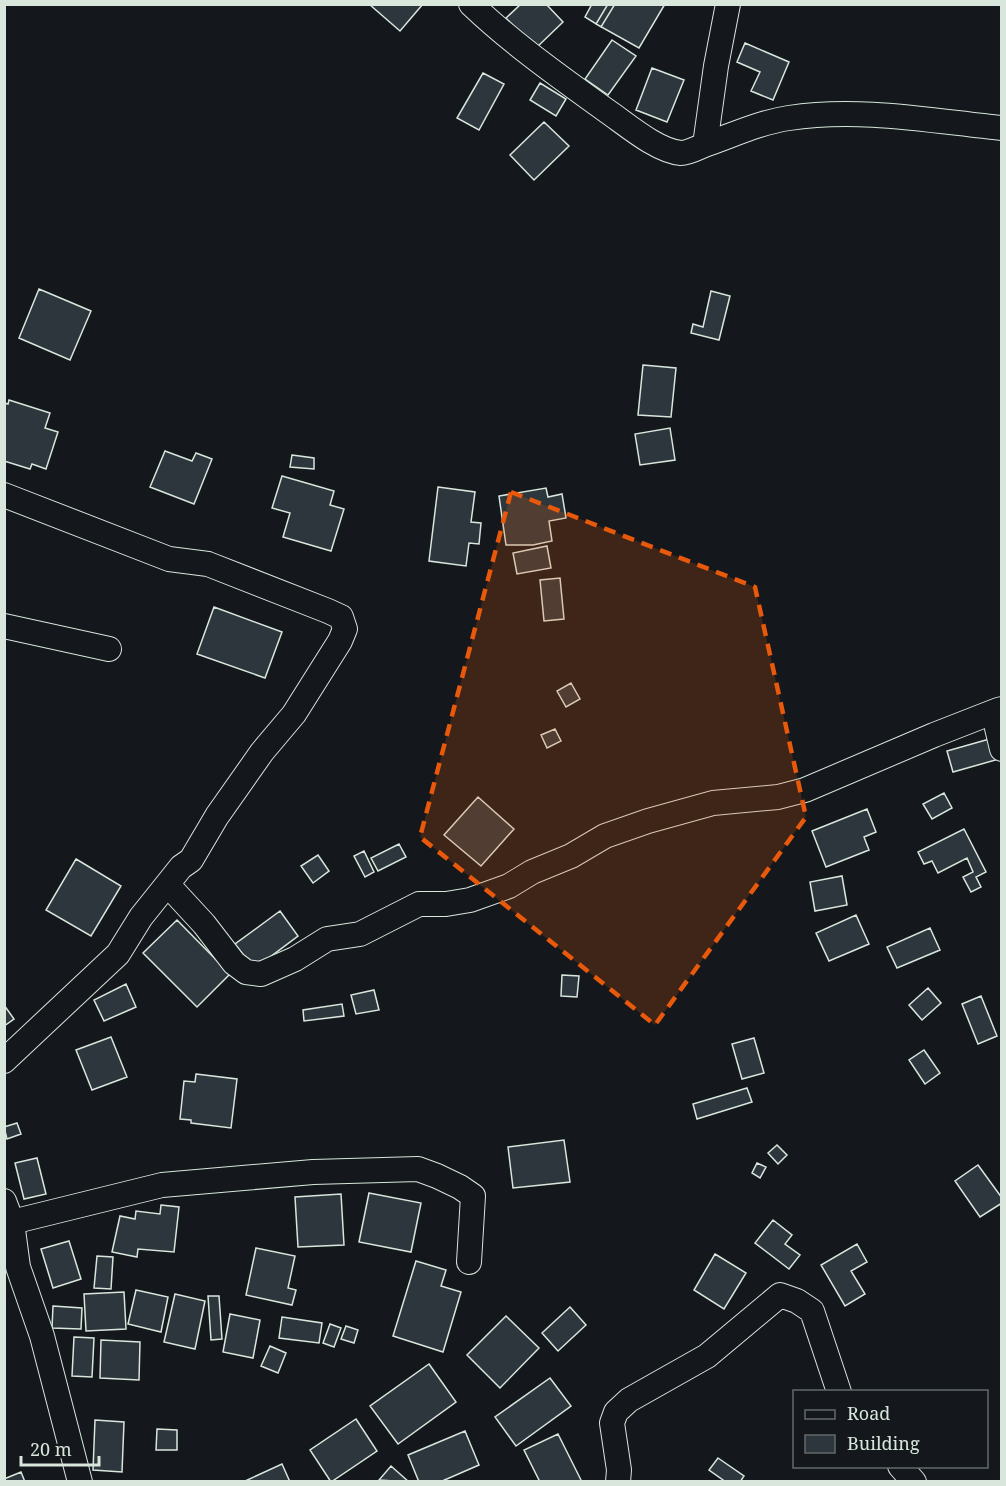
<svg xmlns="http://www.w3.org/2000/svg" width="1006" height="1486" viewBox="0 0 1006 1486" font-family="'Noto Serif',serif">
  <style>
    .building { fill: #2c363c; stroke: #d8e6dc; stroke-width: 1.5 }
    .lines { fill: none; stroke-linecap: round; stroke-linejoin: round }
    .street-casing { stroke: #d8e6dc; stroke-width: 26 }
    .street { stroke: #14181c; stroke-width: 24 }
    .marked { fill: #e8590c; fill-opacity: 0.2; stroke: #e8590c; stroke-width: 4.5; stroke-dasharray: 12 8; stroke-linejoin: round }
  </style>
  <rect width="100%" height="100%" fill="#14181c"/>
  <!-- building -->
  <path class="building" d="M369,4H423L400,31Z
    M521,4H546L563,22L535,49L506,18Z
    M592,4H615L601,27L585,17Z
    M608,4H665L639,48L596,24Z
    M612,40L636,56L608,95L585,79Z
    M745,43L789,62L773,100L751,91L760,72L737,62Z
    M652,68L684,80L667,122L636,110Z
    M483,73L504,84L479,130L457,118Z
    M540,83L566,99L556,116L530,100Z
    M544,122L569,146L534,180L510,155Z
    M39,289L91,311L70,360L19,338Z
    M711,291L730,296L719,340L691,333L693,324L703,327Z
    M643,365L676,368L671,417L638,415Z
    M9,400L50,413L45,428L58,432L46,469L32,464L30,469L4,461V403L8,404Z
    M670,428L675,460L640,465L635,434Z
    M165,451L192,461L196,453L212,459L194,504L150,487Z
    M292,455L314,458V469L290,467Z
    M282,476L334,491L330,505L344,509L331,551L283,537L290,513L272,508Z
    M438,487L475,492L471,522L481,523L479,544L469,543L466,566L429,561Z
    M546,488L548,497L562,494L566,518L549,521L552,541L533,545H506L499,496Z
    M547,546L551,568L517,574L513,553Z
    M560,578L564,619L544,621L540,580Z
    M214,607L282,632L265,678L197,654Z
    M571,683L580,699L566,707L557,691Z
    M555,729L561,741L547,748L541,735Z
    M993,738L999,759L953,772L947,751Z
    M944,793L952,808L932,819L923,804Z
    M478,797L514,829L481,866L444,835Z
    M867,809L876,832L864,837L869,850L826,867L812,831Z
    M964,829L986,872L976,877L981,887L971,892L963,877L973,872L967,858L938,873L932,861L924,864L918,852Z
    M399,844L406,857L378,871L371,858Z
    M364,851L374,872L365,877L354,856Z
    M318,855L329,871L313,883L301,866Z
    M76,859L121,886L91,936L46,910Z
    M842,876L847,905L815,911L810,882Z
    M280,911L298,936L254,969L235,944Z
    M856,915L869,944L829,961L816,933Z
    M177,920L230,974L197,1007L143,953Z
    M930,928L940,950L897,968L887,947Z
    M562,975L579,976L577,997L561,996Z
    M126,984L136,1007L104,1021L94,1000Z
    M928,988L941,1003L922,1020L909,1005Z
    M374,990L379,1010L356,1014L351,995Z
    M981,996L997,1036L978,1044L962,1004Z
    M342,1004L344,1016L304,1021L303,1010Z
    M4,1005L14,1019L4,1026Z
    M111,1037L127,1077L92,1090L76,1050Z
    M754,1038L764,1073L742,1079L732,1044Z
    M924,1050L940,1073L925,1084L909,1060Z
    M196,1074L237,1079L231,1128L191,1123V1120L180,1119L184,1081L195,1082Z
    M747,1088L752,1102L697,1119L693,1104Z
    M17,1123L21,1134L7,1139L4,1127Z
    M564,1140L570,1182L513,1188L508,1147Z
    M777,1145L787,1155L778,1164L768,1153Z
    M37,1158L46,1194L24,1199L15,1163Z
    M757,1163L766,1167L760,1178L752,1173Z
    M978,1165L1002,1198V1203L980,1217L955,1181Z
    M369,1193L421,1203L411,1252L359,1242Z
    M341,1194L344,1245L298,1247L295,1197Z
    M161,1205L179,1207L174,1252L138,1249L137,1257L112,1252L120,1216L135,1219L136,1211L160,1214Z
    M773,1220L792,1235L785,1244L800,1255L789,1269L755,1243Z
    M69,1241L81,1279L53,1288L41,1249Z
    M857,1244L867,1262L851,1271L865,1294L845,1306L821,1265Z
    M256,1248L295,1256L288,1288L296,1290L292,1305L246,1295Z
    M715,1254L746,1273L724,1309L694,1290Z
    M97,1256L113,1257L111,1289L94,1288Z
    M416,1261L446,1270L441,1286L461,1292L443,1352L393,1336Z
    M136,1290L168,1297L161,1332L128,1324Z
    M124,1292L126,1329L86,1331L84,1294Z
    M175,1294L205,1301L195,1349L164,1342Z
    M208,1296H219L222,1339L211,1340Z
    M53,1306L82,1308L81,1329L52,1328Z
    M570,1307L586,1325L558,1351L542,1333Z
    M230,1314L260,1320L253,1358L223,1352Z
    M506,1316L539,1348L500,1388L467,1355Z
    M282,1317L322,1323L319,1343L279,1338Z
    M330,1324L341,1328L334,1347L323,1343Z
    M346,1326L358,1330L354,1343L341,1339Z
    M74,1337L94,1338L92,1377L72,1376Z
    M101,1340L140,1342L139,1380L100,1378Z
    M270,1346L286,1353L278,1373L261,1366Z
    M429,1364L456,1402L398,1444L370,1406Z
    M550,1378L571,1406L516,1446L495,1417Z
    M356,1419L377,1451L331,1482L310,1450Z
    M95,1420L124,1422L122,1472L93,1470Z
    M157,1429L177,1430V1450H156Z
    M465,1431L479,1465L440,1482H419L408,1455Z
    M558,1434L581,1480L579,1482H540L524,1450Z
    M718,1458L744,1476L740,1482H726L709,1470Z
    M282,1464L290,1482H243Z
    M391,1466L409,1482L379,1480Z
    M21,1472L25,1482H5L4,1479Z"/>
  <g class="lines">
    <!-- street casing -->
    <g class="street-casing">
      <path id="street" d="M471,4C513,44 560,77 607,111C626,124 657,151 681,153C689,153 699,147 707,144C733,135 761,122 789,118C859,107 932,121 1002,128
        M705,145L716,66L728,4
        M4,495L169,559L208,564L328,611L341,617L345,629L340,641L294,714L262,752L217,816L191,860L181,867L141,917L118,954L4,1061
        M4,626L109,649
        M1002,709L998,710L997,728L1002,749
        M168,885L204,924L234,963L246,972L261,974L295,959L327,939L360,934L419,904H446L470,900L509,886L532,872L571,856L605,836L648,821L713,803L778,797L805,790L934,735L998,710
        M4,1201L12,1222L18,1267L42,1336L80,1482
        M12,1222L162,1185L313,1172L418,1169L437,1176L460,1187L473,1196L469,1262
        M900,1466L914,1482
        M618,1482L619,1470L612,1423L616,1412L629,1400L707,1356L780,1295L797,1301L812,1311L839,1392"/>
    </g>
    <!-- street -->
    <use href="#street" class="street"/>
  </g>
  <!-- marked area -->
  <path class="marked" d="M511,492L755,587L806,817L655,1025L420,837Z"/>
  <!-- border -->
  <rect width="1006" height="1486" fill="none" stroke="#d8e6dc" stroke-width="12"/>
  <!-- legend -->
  <rect x="793" y="1390" width="195" height="78" fill="#14181c" stroke="#626a69" stroke-width="1.5"/>
  <rect x="805" y="1410" width="30" height="9" fill="#14181c" stroke="#626a69" stroke-width="1.5"/>
  <text x="847" y="1420" font-size="18" fill="#d8e6dc">Road</text>
  <rect x="805" y="1435" width="30" height="18" fill="#2c363c" stroke="#626a69" stroke-width="1.5"/>
  <text x="847" y="1450" font-size="18" fill="#d8e6dc">Building</text>
  <!-- scale -->
  <path d="M21 1456v9h78v-9" fill="none" stroke="#d8e6dc" stroke-width="3"/>
  <text x="30" y="1456" font-size="18" fill="#d8e6dc" stroke="#14181c" stroke-width="4.5" paint-order="stroke">20 m</text>
</svg>
